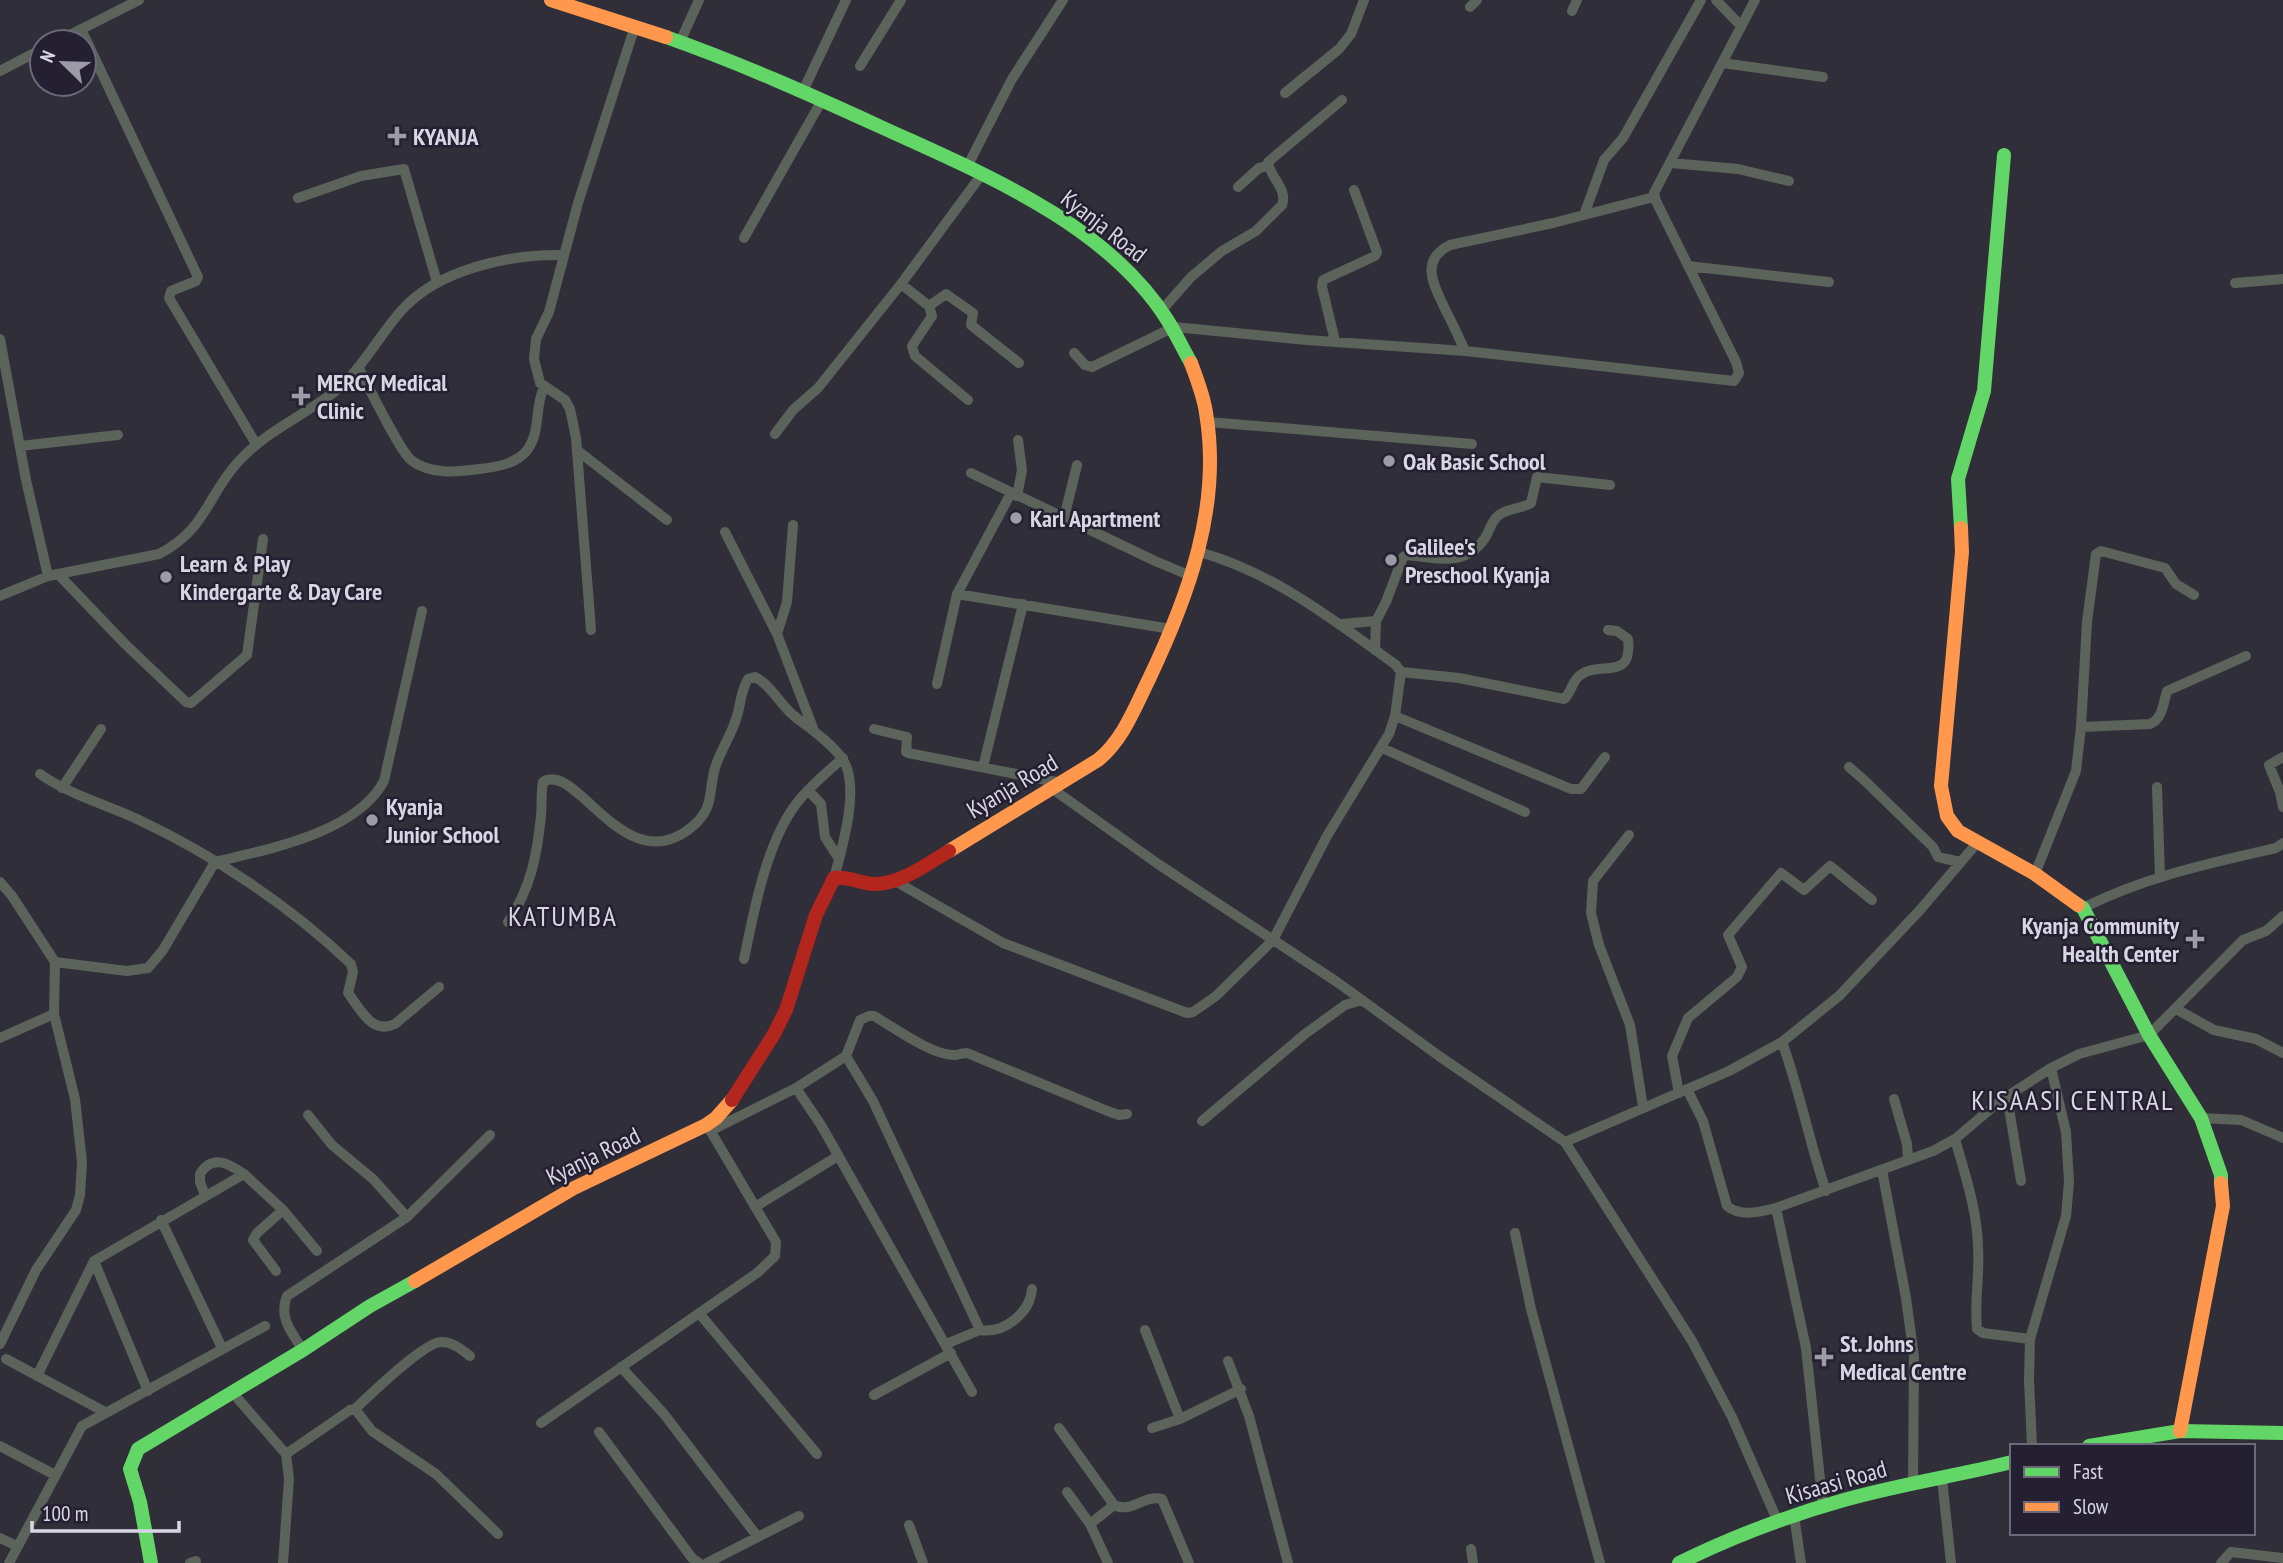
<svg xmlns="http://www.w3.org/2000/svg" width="2283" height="1563" viewBox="0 0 2283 1563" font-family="'PT Sans Narrow',sans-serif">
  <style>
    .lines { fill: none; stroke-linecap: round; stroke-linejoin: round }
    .street { stroke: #5c635b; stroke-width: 10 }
    .fast { stroke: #63d668; stroke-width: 14 }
    .slow { stroke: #ff974d; stroke-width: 14 }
    .jam { stroke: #b3261e; stroke-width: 14 }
    .poi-dot { fill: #9d9ba6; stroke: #242032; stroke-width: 2.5 }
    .labels { text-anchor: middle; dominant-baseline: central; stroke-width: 5; stroke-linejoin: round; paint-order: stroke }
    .poi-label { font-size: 24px; font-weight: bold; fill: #d8d6e2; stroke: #242032; text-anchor: start }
    .street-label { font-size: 24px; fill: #d8d6e2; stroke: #242032 }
    .quarter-label { font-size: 28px; letter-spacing: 2px; fill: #d8d6e2; stroke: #242032 }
  </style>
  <rect width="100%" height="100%" fill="#302e38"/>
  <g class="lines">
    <!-- street -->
    <path class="street" d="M1716,0L1741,26
      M1470,7L1477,0
      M1572,11L1577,0
      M81,29L198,277L196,281L171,291L169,298L256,444
      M56,42L139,0
      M680,42L699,0
      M1722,63L1823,77
      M860,66L901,0
      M0,71L42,49
      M803,91L846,0
      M1285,93L1339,49L1351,34L1364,0
      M1671,163L1738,169L1789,181
      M967,167L1012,79L1063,0
      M1238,187L1259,168L1268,166
      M298,198L361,176L404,169L437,282
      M1584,215L1604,160L1623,138L1701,0
      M744,238L822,100
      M1688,266L1829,282
      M2235,283L2283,279
      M901,284L929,306L946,294L973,313L971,325L1019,363
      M929,306L932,316L912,346L915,356L968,400
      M1162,310L1191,277L1222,251L1256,231L1282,205C1288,189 1270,178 1268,162L1342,100
      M0,339L26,480L48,576
      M1335,341L1322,287L1323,280L1375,256L1377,252L1354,190
      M1465,351C1459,338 1453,324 1446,311C1435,287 1418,261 1450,245L1553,223L1654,197
      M1074,353L1085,365L1092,367L1174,327L1307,340L1465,351L1734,381L1739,373L1736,362L1656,201L1654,193L1755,0
      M358,367C368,385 399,450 411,460C430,475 458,472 479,469C497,467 517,464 528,449C541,430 534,409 544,387
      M1209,422L1472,444
      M775,434L793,410L818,388L901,284L982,174
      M20,446L118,435
      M578,451L667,520
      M971,473L1155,561L1191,576
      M1017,496L1022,470L1018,440
      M1064,518L1077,465
      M725,532L777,634L813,728
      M58,574L125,644L186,702L191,703L247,655L263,539
      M957,594L1171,629
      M0,596L48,576L159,554C206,530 207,496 238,462C265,432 301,417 333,393C361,371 378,337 401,311C438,269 510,254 563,255
      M1341,624L1376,621
      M591,630L576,438L570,409L565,400L540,383L534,359L536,339L549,312L578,203L635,26
      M777,634L787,602L793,525
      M1375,650L1376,621L1386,602L1403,557L1408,555C1436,558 1465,568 1485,538C1490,530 1491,521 1499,515C1508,508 1521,509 1531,503L1537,477L1610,485
      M1401,672L1459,678L1564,699C1571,693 1572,682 1579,676C1599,659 1633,683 1628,639L1617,631L1608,630
      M937,684L957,594L1011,493
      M1395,716L1571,789H1581L1605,757
      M2081,727L2150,724C2163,718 2163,704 2167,691L2246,656
      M874,729L907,737L906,752L908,753L1062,783
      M1382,748L1525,812
      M2283,757L2269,765L2280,792L2283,807
      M983,767L1023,604
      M1849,767L1864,780L1933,847L1938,857L1960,862
      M40,774C70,795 105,804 137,819C214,855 290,906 351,964L353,972L348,993C361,1010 372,1035 395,1024L439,987
      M2157,787L2160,876
      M62,788L101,729
      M808,790L821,804L825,837L839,859
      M1054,790L1158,864L1337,982L1439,1056L1565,1142L1692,1341L1732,1417L1778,1522
      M1629,835L1593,881L1591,913L1599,945L1630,1025L1643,1107
      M2035,874L2076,771L2081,727L2087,622L2096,554L2101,551L2165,568L2176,584L2194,595
      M895,881L1003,943L1187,1013L1193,1012L1216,996L1273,940L1327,836L1389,734L1395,716L1401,672L1396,665C1335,621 1273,572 1199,552
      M0,882L12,896L55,962L54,1014L75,1099L82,1162L80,1195L76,1210L36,1270L0,1344
      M2083,908C2144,877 2210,863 2276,848L2283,843
      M508,922C531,888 537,855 541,816C542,804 541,793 543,782C577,760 625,884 693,826C715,807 708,792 715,768C720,751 731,736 736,719C741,705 740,692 748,679L755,677C771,685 779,703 793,715C809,728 828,740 841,757C862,783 842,848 834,878
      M744,959C754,911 766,844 796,804C809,787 826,773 843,758
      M55,962L127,971L148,968L163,950L215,862C269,849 356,833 384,781L422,611
      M2176,1009L2214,1030L2256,1039L2283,1053
      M0,1038L54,1014
      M1782,1042C1800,1091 1809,1142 1826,1191
      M846,1056L873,1101L980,1330C1004,1334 1030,1313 1032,1289
      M796,1088L821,1125L972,1392
      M1687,1089L1703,1121L1727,1206C1740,1217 1760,1212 1776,1208
      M1679,1093L1672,1056L1688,1018L1737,977L1742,967L1728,935L1781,873L1804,890L1830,866L1872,900
      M2007,1096L2021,1181
      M1894,1099L1907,1144L1908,1160
      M308,1115L332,1145L373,1179L407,1217
      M2201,1118L2241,1120L2283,1138
      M1202,1121L1305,1034L1345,1005L1362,1000
      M710,1131L796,1088L846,1056L860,1020L869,1016H874C893,1027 934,1057 956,1055C960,1054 964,1053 967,1053L1110,1112L1119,1115L1127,1114
      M1955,1139C1965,1175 1977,1209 1978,1247C1980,1274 1974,1302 1977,1329L1983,1333L2030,1339
      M1565,1142L1729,1071L1782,1042L1839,996L1920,910L1977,843
      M1882,1170L1906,1298L1914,1357L1913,1484
      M205,1195L200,1182V1174C212,1154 228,1163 244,1174
      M755,1207L838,1156
      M161,1220L222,1348
      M1515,1233L1531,1309L1600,1563
      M276,1271L253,1240L257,1233L283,1210
      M699,1313L817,1454
      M1145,1330L1180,1419
      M946,1344L980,1330
      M303,1350C292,1333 278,1317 287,1296L407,1217L490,1135
      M6,1359L105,1412
      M1228,1361L1249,1416L1288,1563
      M621,1367L664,1414L757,1536
      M37,1376L94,1261
      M148,1391L94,1261L244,1174L283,1210L317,1251
      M232,1392L286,1454L289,1479L283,1563
      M874,1395L951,1353
      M355,1409C370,1395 423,1343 441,1342C453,1342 461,1349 470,1356
      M541,1423L757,1273L775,1256L776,1242L707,1125
      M1059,1428L1114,1505C1131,1514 1145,1494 1162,1499L1189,1563
      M1152,1428L1180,1419L1241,1389
      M599,1432L692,1558L699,1563
      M0,1446L55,1475
      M2032,1446L2029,1380L2030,1339L2066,1216L2069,1182L2066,1132L2051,1068
      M286,1454L350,1410L355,1409L372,1431L436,1474L498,1534
      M1942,1479L1951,1563
      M1067,1492L1090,1524L1108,1563
      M1823,1507L1806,1348L1776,1208L1933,1151L1955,1139L2000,1101L2051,1068L2079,1054L2149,1035L2243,940L2266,931L2283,916
      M1794,1516L1801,1563
      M1090,1524L1114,1505
      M909,1525L923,1563
      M0,1538L17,1546
      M1471,1549L1473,1563
      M9,1563L82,1426L265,1326
      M190,1563L196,1561
      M707,1563L799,1516
      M2221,1563L2231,1552L2283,1558"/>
    <!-- fast -->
    <path class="fast" d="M666,37C740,63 811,95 881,127C981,173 1107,223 1168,321C1176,334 1183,349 1191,363
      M1961,528L1958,479L1984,391L2004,155
      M2078,905L2083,908L2149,1035L2201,1118L2221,1175V1183
      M2089,1446L2180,1431L2283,1433
      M151,1563L140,1502L130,1469L138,1449L303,1350L370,1306L415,1281
      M1679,1563C1732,1537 1787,1516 1844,1500C1900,1484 1956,1476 2012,1462"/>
    <!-- slow -->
    <path class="slow" d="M551,0L666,37
      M1961,528L1962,552L1941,786L1947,816L1958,831L2035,874L2078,905
      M949,851L1098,760C1123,740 1135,707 1149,679C1188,597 1222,506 1206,413C1204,397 1197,379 1191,363
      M415,1281L574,1188L706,1125L716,1118L732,1100
      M2180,1431L2223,1206L2221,1183"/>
    <!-- jam -->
    <path class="jam" d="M732,1100L774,1034L786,1010L816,915L834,878C848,876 859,883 873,884C900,885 927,864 949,851"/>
  </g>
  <!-- markers -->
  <g class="poi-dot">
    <path d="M393.5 125.5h7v7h7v7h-7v7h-7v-7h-7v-7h7z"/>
    <path d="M297.5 385.5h7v7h7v7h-7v7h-7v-7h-7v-7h7z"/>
    <circle cx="1389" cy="461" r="7"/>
    <circle cx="1016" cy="518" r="7"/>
    <circle cx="1391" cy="560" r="7"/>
    <circle cx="166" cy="577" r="7"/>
    <circle cx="372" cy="820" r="7"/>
    <path d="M2191.5 928.5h7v7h7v7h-7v7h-7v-7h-7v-7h7z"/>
    <path d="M1820.5 1346.5h7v7h7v7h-7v7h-7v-7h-7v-7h7z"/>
  </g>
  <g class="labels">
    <!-- poi labels -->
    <g class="poi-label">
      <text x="413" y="136">KYANJA</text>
      <text x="317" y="382">MERCY Medical<tspan x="317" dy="28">Clinic</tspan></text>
      <text x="1403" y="461">Oak Basic School</text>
      <text x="1030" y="518">Karl Apartment</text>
      <text x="1405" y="546">Galilee's<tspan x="1405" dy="28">Preschool Kyanja</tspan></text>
      <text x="180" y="563">Learn &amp; Play<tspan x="180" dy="28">Kindergarte &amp; Day Care</tspan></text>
      <text x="386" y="806">Kyanja<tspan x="386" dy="28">Junior School</tspan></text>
      <text x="2179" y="925" text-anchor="end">Kyanja Community<tspan x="2179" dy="28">Health Center</tspan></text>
      <text x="1840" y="1343">St. Johns<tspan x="1840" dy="28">Medical Centre</tspan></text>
    </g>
    <!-- street labels -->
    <g class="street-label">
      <text transform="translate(1104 226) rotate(38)">Kyanja Road</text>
      <text transform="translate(1012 786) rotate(-31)">Kyanja Road</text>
      <text transform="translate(593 1156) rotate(-26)">Kyanja Road</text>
      <text transform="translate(1836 1482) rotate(-16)">Kisaasi Road</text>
    </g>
    <!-- quarter labels -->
    <g class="quarter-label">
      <text x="563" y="915">KATUMBA</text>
      <text x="2073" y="1099">KISAASI CENTRAL</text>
    </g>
  </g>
  <!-- legend -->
  <rect x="2010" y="1444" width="245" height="91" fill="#242032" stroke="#6c6978" stroke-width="2"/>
  <rect x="2024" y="1467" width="35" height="10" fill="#63d668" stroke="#6c6978" stroke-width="2"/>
  <text x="2073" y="1479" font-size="21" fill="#d8d6e2">Fast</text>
  <rect x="2024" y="1502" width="35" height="10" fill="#ff974d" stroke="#6c6978" stroke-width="2"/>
  <text x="2073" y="1514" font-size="21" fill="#d8d6e2">Slow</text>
  <!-- north arrow -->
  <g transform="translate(63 63) rotate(293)"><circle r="33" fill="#242032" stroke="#6c6978" stroke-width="2"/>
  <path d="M0-5L12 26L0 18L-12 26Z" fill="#9d9ba6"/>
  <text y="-10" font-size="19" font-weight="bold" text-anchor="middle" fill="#d8d6e2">N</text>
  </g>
  <!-- scale -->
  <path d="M32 1521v10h147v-10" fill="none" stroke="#d8d6e2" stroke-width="3.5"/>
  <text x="42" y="1521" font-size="21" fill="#d8d6e2" stroke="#242032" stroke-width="5" paint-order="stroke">100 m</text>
</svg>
